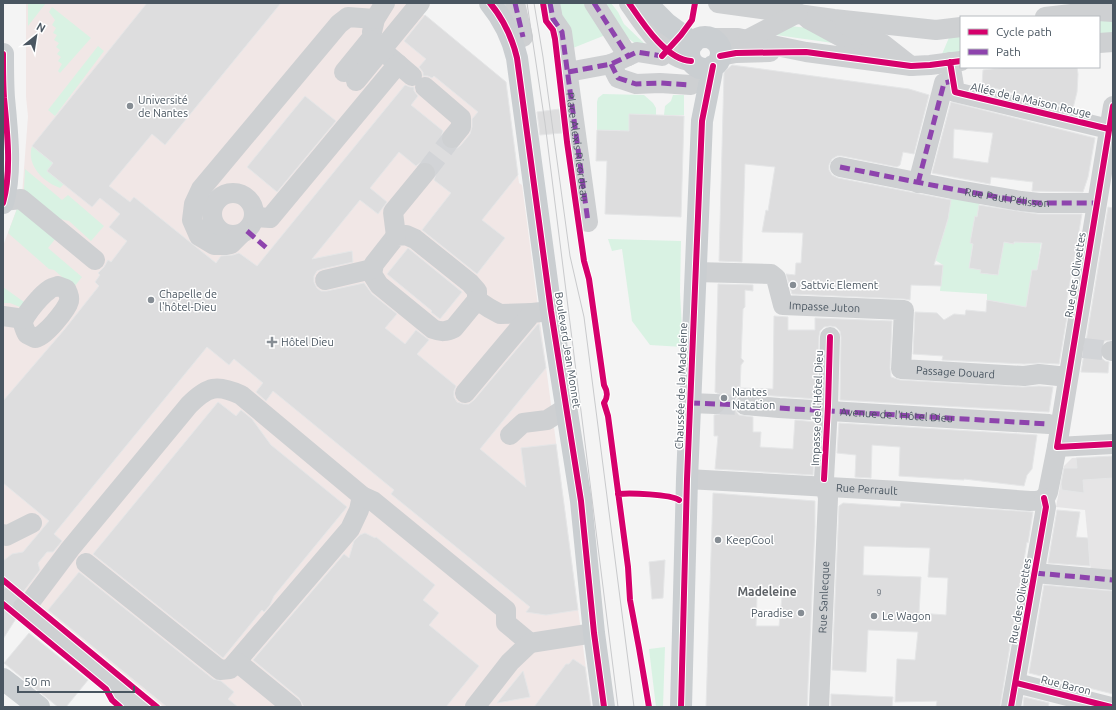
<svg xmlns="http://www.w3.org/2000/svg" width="1116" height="710" viewBox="0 0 1116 710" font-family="Ubuntu,sans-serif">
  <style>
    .education { fill: #e6e5e6 }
    .medical { fill: #f1e7e6 }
    .green { fill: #d9f2e3 }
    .building { fill: #ddddde; stroke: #e5e6e7; fill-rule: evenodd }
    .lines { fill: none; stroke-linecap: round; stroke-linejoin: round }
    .minor-tunnel { stroke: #d2d4d7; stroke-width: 20; stroke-dasharray: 20 10; stroke-linecap: butt }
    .minor { stroke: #ced0d2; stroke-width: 20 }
    .major { stroke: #caced1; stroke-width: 22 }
    .tram { stroke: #c9cacc; stroke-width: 1 }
    .quiet { stroke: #8e44ad; stroke-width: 5; stroke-dasharray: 10 5; stroke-linecap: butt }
    .cycleway-casing { stroke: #fff; stroke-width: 8 }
    .cycleway { stroke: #d6006c; stroke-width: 6 }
    .poi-dot { fill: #868d94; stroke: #fff; stroke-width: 1.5 }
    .labels { text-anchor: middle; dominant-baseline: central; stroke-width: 3; stroke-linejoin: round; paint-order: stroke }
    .number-label { font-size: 9px; fill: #707881 }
    .poi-label { font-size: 11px; fill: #4a5661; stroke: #fff; text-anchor: start }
    .street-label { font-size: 11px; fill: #4a5661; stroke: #fff }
    .neighbourhood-label { font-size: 12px; font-weight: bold; fill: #5f6368; stroke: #fff }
  </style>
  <rect width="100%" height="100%" fill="#f4f4f4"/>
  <!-- education -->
  <path class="education" d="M1113,456V574L1091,572L1085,510L1056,507L1064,466L1072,458Z"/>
  <!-- medical -->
  <path class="medical" d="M26,3H409L506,82L519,183L522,185L591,707H164L3,575V246L22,195L28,116L26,97Z"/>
  <!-- green -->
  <path class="green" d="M28,3H46L28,26Z
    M557,3H589L608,34L573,48Z
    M598,3H611L618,12L624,24L647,46L641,48L615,28Z
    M52,7L91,38L60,73L58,71L62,64L58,61L61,57L57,54L60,50L56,47L59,43L54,40L57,35L53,33L56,28L52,25L55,20L49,12Z
    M1099,17H1113V33L1099,35Z
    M790,26L817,29L840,44L769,34Z
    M961,32V52L942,54L951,33Z
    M98,46L104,51L55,116L48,110Z
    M603,94L644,95L653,103L656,108V115L629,114V136H620V130H597V102L598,98Z
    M673,95H684V115H664L665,106L671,101Z
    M32,146L53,163L47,171L64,184L60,188C43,182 26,165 32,146Z
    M25,169L62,200L68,195L104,226L91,241L69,221L55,218L25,194L24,189Z
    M951,194L980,201L977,217L975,216L970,243L973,244L969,267L981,270L980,273L998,275L1003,242L1014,244L1015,240L1019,242L1041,243L1037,270H1032L1026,307L987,300V294L940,291L943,265L935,260L947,222Z
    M18,206L56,238L48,248L82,277L74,287L54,270L49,269L8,233Z
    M608,239L681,241L680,292L683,347L650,345L632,321L622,249L612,251Z
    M3,287L24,302L20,307L10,303H3Z
    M665,647L663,707H656L649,649Z"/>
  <!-- building -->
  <path class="building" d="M147,3H281L165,145L152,134L109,186L130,202L134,197L216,263L221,256L233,255L239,253L257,266L405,85L410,87H414V91L418,96L411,105L443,131L441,137V142L444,147L451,149H456L461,145L470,134L472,127V119L478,112L434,76L432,78L428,76H423V72L419,67L426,59L404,41L425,15L506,82L518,175L482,220L505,238L477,274L422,230L451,193L434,180L436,174V169L432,164L426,162H421L416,166L399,152L370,188L387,202L378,214L360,200L312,259L352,251L353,262L322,269L317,271L314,276V282L317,288L321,291H327L364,283L372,294L397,314L385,328L405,344L416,330L429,340L417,354L456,386L454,391V397L457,402L463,404H469L474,400L538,324H539L546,368L480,449L526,487L521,448L556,444L578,610L546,615L526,612L530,607L391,494L394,490L273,391L266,401L256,392L263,383L234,359L229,365L207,347L54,534L62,541L53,552H47L38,563L40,570L20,596L14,600L12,605V610L17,617L3,639V561L12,554L23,552L49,521L3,483V401L64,330L99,286L95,282L100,275L98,273L104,267L108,260L111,262L127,241L109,227L120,214L100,198L92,207L47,171L53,163L32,146Z
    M732,65L909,89L929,95L914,154L903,152L900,165L897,167L842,156H837L832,159L829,165V170L832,175L838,178L951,200L948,219L934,265H943L941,286L911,285L910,300L904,299L792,294L786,274L795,275L796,263H801L803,233L762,232L766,210L768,211L775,167L745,164L742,262L719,261L724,73L725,71Z
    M1008,67H1077L1078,74L1077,92L1073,108L982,85L983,70Z
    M305,96L336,121L277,192L247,167Z
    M951,102L1095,138L1088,177L1083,192L1032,191L1033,182L991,177L990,184L932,173ZM954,129L993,133L988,163L953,158Z
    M560,109L562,133L540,135L537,112Z
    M629,114L684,116L681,217L605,214L607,161H596L597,130L629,131Z
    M979,205L1038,214H1082L1066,305H1069L1059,364L1040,363L1024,364L942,360L943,356L913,354L915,312L937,313L944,320L954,314L965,315L966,310L986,312L987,300L1026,307L1032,270H1037L1042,243L1014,242V244L1004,242L998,275L980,273L981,270L969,268L973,244L970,243L975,216L977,217Z
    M1108,207L1113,208V340L1105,341L1101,346L1100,351L1101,357L1105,361L1109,362L1108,373L1081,372Z
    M408,248L462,292L440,319L431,312L432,311L387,274Z
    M718,284L753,285V291L745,290V307L743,309L741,358L744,361L741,365L740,388L773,389L774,316L788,317V330H815V318L892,321L890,368L891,377L900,380L1023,387L1039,386L1053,387L1049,412L840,400L841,337L840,331L836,327L830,326L824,327L820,331L819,336L817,399L746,394L740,395L735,399L734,404L735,410L739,415L753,417V432H761L760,447L793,449L795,420L816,422L813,475L715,469L718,436H714V415L720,414L724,410L726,404L725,398L721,395L715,392Z
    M218,402L236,416L241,410L252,419L271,445L347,507L274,596L270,605L264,612L262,610L223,658L93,554Z
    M839,423L1037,435L1032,469L1027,475L1024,486L964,479V480L899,476L900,447L872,445L871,478L855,477L856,455L837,453Z
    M1113,456V478L1083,480L1084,493L1062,490L1061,484L1064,468H1077L1076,458Z
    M713,493L815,501V526L807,707H706ZM757,596L782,597L779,626H756Z
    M843,503L900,507L901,503L1033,512L1028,543L1027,542L1000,707H936L937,701L895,702L897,659L915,660L918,632L868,630L866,672L832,670L839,506ZM864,546L930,548L928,577L948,578L946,615L919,613L921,577L863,575Z
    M1057,510L1080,512L1076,537L1088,538L1090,566L1048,563Z
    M365,533L375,538L376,537L435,585L423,600L439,613L429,625L479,666L446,707H304L299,698L253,660L344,554L349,558L354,541L360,535Z
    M665,560L663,598L652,599L649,562Z
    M79,572L213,679L221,681L234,692L228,699L238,707H167L48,610Z
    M1044,585L1113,591V694L1029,673Z
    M29,633L88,680L66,707H58L4,663Z
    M573,659L585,667L591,707H534L566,664H569Z
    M523,671L530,697L497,703Z
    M831,694L893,697L892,707H831Z
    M1024,697L1049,703L1048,707H1023Z"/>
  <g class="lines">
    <!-- minor-tunnel -->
    <path class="minor-tunnel" d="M425,173L452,138
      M1083,348L1111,351
      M715,404L745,405
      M3,591L23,607"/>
    <!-- minor -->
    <g class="minor">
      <path d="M515,3L523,37"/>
      <path d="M550,3L553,19L562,32L588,222"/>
      <path d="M594,3L628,56"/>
      <path d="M629,3C642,22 666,60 691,61"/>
      <path d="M718,3L834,19L936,30L961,27"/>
      <path d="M1045,17L1098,11L1113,12"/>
      <path d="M808,19L843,38L873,59"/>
      <path d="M845,24L883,44L911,66"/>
      <path d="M372,32L375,19L385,3"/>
      <path d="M711,38H738L806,52L911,66L930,65L961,61"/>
      <path d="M748,39L798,13"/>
      <path d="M1099,43L1113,42"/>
      <path d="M720,56L736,53L770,52"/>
      <path d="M950,62L955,92L1113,130"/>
      <path d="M611,64L618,78L636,84L660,83L691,85"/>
      <path d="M344,72L370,40L412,76"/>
      <path d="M568,72L611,64L637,52L662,56"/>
      <path d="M356,81L420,3"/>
      <path d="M425,87L461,118V127L452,138"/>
      <path id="s1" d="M840,167L952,189L1021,201L1039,203H1096"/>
      <path d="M918,183L944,83L953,81"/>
      <circle cx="233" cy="214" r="21"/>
      <path d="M3,201L21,199L95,260"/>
      <path d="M255,217L270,218L398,64"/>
      <path d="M240,235L231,244L226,245H214L199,236L192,220L194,204L201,189L339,24L348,17L375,19"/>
      <path d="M406,235L415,239L470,283L477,291V300L454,328C446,332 441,332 433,329L379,285L372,274L374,264L396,236Z"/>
      <path d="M396,236L393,212L425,173"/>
      <path id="s2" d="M695,272L771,274L776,278L783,305L904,310L901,369L1024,376L1039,374L1068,377"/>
      <path d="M325,280L372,269"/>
      <path d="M58,286L66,289C68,293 70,296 69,301C67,309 44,338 35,338C33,337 29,335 27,334C25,330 23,326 23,322C24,315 45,290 52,288C53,287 56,287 58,286Z"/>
      <path d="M477,300L489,308L500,314L532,313"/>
      <path d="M3,316L24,319"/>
      <path d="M1111,351H1113"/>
      <path d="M465,393L532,313L551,311"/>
      <path d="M690,403L715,404"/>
      <path d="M745,405L779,408L1049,424"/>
      <path d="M510,435L523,423L547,420L566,408"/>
      <path d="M1057,447L1113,444"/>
      <path id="s3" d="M687,479L900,491L1030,501C1038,501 1045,501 1048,492L1057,447L1113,106"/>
      <path d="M824,479L828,406L830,337"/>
      <path d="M3,534L6,536L32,523"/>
      <path d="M86,563L220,670L230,669L350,529L359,510L362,496"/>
      <path d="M1035,573L1113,580"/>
      <path d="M23,607L141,707"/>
      <path d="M25,609L70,549L189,405C208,386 217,384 241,395L362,496L373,501L506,610V623L530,643L594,633"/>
      <path d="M237,662L292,707"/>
      <path d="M1016,683L1111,707"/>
      <path d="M475,707L510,662L530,643"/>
      <path id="s4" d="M819,707L828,498L826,488"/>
      <path d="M1011,707L1046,507L1044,498"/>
    </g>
    <!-- major -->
    <path class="major" d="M490,3C504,20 512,37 517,58L551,311L581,501L594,633L604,707
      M646,3L667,24L693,43
      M689 53a16 16 0 1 1 32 0a16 16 0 1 1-32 0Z
      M3,54C3,69 3,84 4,98C7,130 12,172 3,203
      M3,679L39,707
      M681,707L687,479L702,121L713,66"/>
    <!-- tram -->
    <path class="tram" d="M527,3L545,123L618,707
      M534,3L543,57L570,256L584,317L634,707"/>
    <!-- quiet -->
    <g class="quiet">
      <path d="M515,3L523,37"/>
      <path id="s5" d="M550,3L553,19L562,32L588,222"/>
      <path d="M594,3L628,56"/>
      <path d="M611,64L618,78L636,84L660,83L691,85"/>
      <path d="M568,72L611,64L637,52L662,56L665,53"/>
      <path d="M840,167L952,189L1021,201L1039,203H1096"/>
      <path d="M918,183L944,83L953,81"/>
      <path d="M247,231L269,250"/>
      <path id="s6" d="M690,403L745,405L779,408L1049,424"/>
      <path d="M1035,573L1113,580"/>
    </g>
    <!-- cycleway casing -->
    <g class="cycleway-casing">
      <path id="cycleway" d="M490,3C504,20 512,37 517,58L551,311L581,501L594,633L604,707
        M543,3L546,21L553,30L555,39L567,142L584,261L589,279L604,385C608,392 608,397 604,403L608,416L628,567L630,600L639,648L649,707
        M629,3C642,22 666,60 691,61
        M3,54C3,69 3,84 4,98C7,130 12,172 3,203
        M662,56L681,35L692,20L695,3
        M720,56L736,53L806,52L911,66L930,65L961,61
        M950,62L955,92L1109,129
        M1113,106L1057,447L1113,444
        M824,479L828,406L830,337
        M618,494C630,493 670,494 679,500
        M3,580L157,707
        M3,604L106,689L112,700L120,707
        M1016,683L1111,707
        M681,707L687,479L702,121L713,66
        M1011,707L1046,507L1044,498"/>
    </g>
    <!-- cycleway -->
    <use href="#cycleway" class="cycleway"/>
  </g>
  <!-- markers -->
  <g class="poi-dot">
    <circle cx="130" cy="106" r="4"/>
    <circle cx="793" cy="285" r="4"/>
    <circle cx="151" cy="300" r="4"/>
    <path d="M270 336h4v4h4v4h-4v4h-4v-4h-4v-4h4z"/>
    <circle cx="724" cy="398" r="4"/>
    <circle cx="718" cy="540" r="4"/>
    <circle cx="801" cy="613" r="4"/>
    <circle cx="874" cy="616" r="4"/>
  </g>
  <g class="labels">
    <!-- number labels -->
    <g class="number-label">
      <text x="879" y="593">9</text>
    </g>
    <!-- poi labels -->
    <g class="poi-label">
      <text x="138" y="100">Université<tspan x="138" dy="13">de Nantes</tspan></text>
      <text x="801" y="285">Sattvic Element</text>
      <text x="159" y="294">Chapelle de<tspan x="159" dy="13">l'hôtel-Dieu</tspan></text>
      <text x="281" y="342">Hôtel Dieu</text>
      <text x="732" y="392">Nantes<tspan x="732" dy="13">Natation</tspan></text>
      <text x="726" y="540">KeepCool</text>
      <text x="793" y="613" text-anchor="end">Paradise</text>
      <text x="882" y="616">Le Wagon</text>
    </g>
    <!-- street labels -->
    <g class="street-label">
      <text transform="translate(1031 100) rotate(13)">Allée de la Maison Rouge</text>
      <text stroke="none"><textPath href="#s5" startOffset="148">Place Alexis Ricordeau</textPath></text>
      <text stroke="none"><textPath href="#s1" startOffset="170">Rue Paul Pélisson</textPath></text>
      <text transform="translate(1075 275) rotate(-81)">Rue des Olivettes</text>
      <text stroke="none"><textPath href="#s2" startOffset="152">Impasse Juton</textPath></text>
      <text transform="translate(568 350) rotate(81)">Boulevard Jean Monnet</text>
      <text stroke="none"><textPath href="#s2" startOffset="345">Passage Douard</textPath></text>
      <text transform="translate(681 386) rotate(-88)">Chaussée de la Madeleine</text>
      <text transform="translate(817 408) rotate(-88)">Impasse de l'Hôtel Dieu</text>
      <text stroke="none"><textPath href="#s6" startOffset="207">Avenue de l'Hôtel Dieu</textPath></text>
      <text stroke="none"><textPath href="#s3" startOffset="180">Rue Perrault</textPath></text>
      <text stroke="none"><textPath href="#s4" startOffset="110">Rue Sanlecque</textPath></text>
      <text transform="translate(1020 601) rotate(-80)">Rue des Olivettes</text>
      <text transform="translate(1066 685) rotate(14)">Rue Baron</text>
    </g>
    <!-- neighbourhood labels -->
    <g class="neighbourhood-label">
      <text x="767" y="591">Madeleine</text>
    </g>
  </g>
  <!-- border -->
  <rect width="1116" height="710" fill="none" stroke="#4a5661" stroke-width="8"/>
  <!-- legend -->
  <rect x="960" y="16" width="140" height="52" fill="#ffffff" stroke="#b7bbc0"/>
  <rect x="968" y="29" width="20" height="6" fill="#d6006c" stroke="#b7bbc0"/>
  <text x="996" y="36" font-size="12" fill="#4a5661">Cycle path</text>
  <rect x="968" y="49" width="20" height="6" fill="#8e44ad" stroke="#b7bbc0"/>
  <text x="996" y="56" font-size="12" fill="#4a5661">Path</text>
  <!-- north arrow -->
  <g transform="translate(36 36) rotate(30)" stroke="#ffffff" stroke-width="3" paint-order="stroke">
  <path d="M0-3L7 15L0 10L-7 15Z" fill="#4a5661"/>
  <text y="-6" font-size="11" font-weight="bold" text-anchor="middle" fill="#4a5661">N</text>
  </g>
  <!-- scale -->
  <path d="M18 686v6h116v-6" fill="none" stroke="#4a5661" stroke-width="2"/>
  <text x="24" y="686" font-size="12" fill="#4a5661" stroke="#ffffff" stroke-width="3" paint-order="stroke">50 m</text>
</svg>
